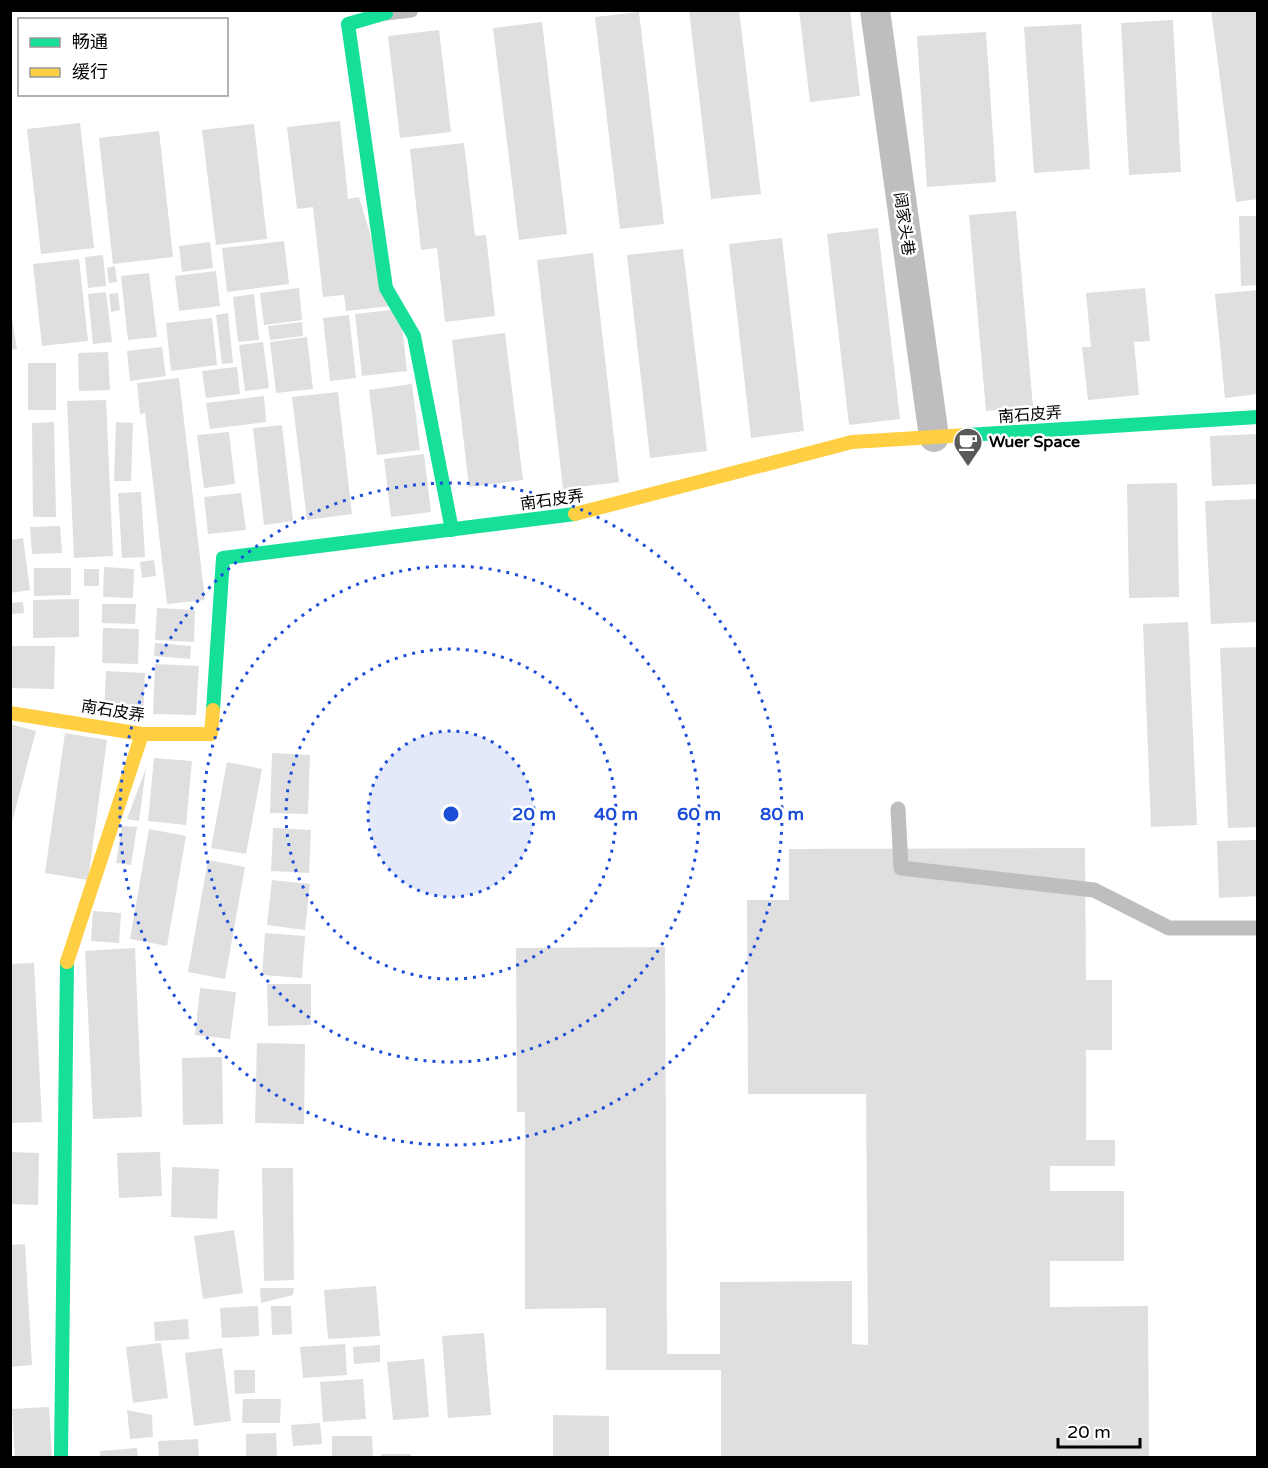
<svg xmlns="http://www.w3.org/2000/svg" width="1268" height="1468" viewBox="0 0 1268 1468" font-family="'Varela Round','Noto Sans SC',sans-serif">
  <style>
    .building { fill: #dfdfdf }
    .lines { fill: none; stroke-linecap: round; stroke-linejoin: round }
    .lane { stroke: #bebebe; stroke-width: 15 }
    .street { stroke: #bebebe; stroke-width: 30 }
    .fast { stroke: #16e098; stroke-width: 14 }
    .slow { stroke: #ffcf43; stroke-width: 14 }
    .ring { fill: none; stroke: #1d4ed8; stroke-width: 3; stroke-dasharray: 3 6 }
    .labels { text-anchor: middle; dominant-baseline: central; stroke-width: 5; stroke-linejoin: round; paint-order: stroke }
    .street-label { font-size: 16px; fill: #000; stroke: #fff }
    .poi-label { font-size: 16px; font-weight: bold; fill: #000; stroke: #fff; text-anchor: start }
    .centre { fill: #1d4ed8; stroke: #fff; stroke-width: 3 }
    .ring-label { font-size: 18px; text-anchor: middle; font-weight: bold; fill: #1d4ed8; stroke: #fff; stroke-width: 5; stroke-linejoin: round; paint-order: stroke }
  </style>
  <rect width="100%" height="100%" fill="#fff"/>
  <!-- building -->
  <path class="building" d="M689,10H739L761,194L711,199Z
    M799,10H850L860,96L810,102Z
    M1211,10H1258V199L1236,202Z
    M639,12L664,224L620,229L595,17Z
    M1173,20L1181,172L1129,175L1121,23Z
    M542,22L567,234L519,240L493,28Z
    M1081,24L1090,169L1034,173L1024,27Z
    M439,30L451,132L400,138L388,36Z
    M986,32L996,182L927,187L917,36Z
    M340,121L348,199L359,197L392,306L346,311L344,295L323,297L313,207L297,209L287,127Z
    M80,123L94,248L41,254L27,129Z
    M254,124L267,239L216,245L202,130Z
    M159,131L173,257L113,264L99,138Z
    M464,143L475,236L486,235L495,316L445,322L437,248L421,250L410,149Z
    M1016,211L1033,407L986,411L969,215Z
    M1239,216H1258V285L1241,286Z
    M878,228L900,419L849,425L827,234Z
    M782,238L804,431L751,438L729,244Z
    M284,241L289,284L227,292L222,248Z
    M210,242L213,268L182,272L179,246Z
    M683,249L707,451L650,458L627,255Z
    M593,253L619,482L563,489L537,260Z
    M103,255L106,286L88,288L85,257Z
    M79,259L88,341L42,346L33,264Z
    M115,266L117,282L109,283L107,268Z
    M216,271L220,306L179,311L175,276Z
    M149,273L157,337L128,340L121,276Z
    M299,288L302,320L264,325L260,293Z
    M1145,288L1150,341L1134,342L1139,395L1088,400L1082,347H1091L1086,293Z
    M1258,290V394L1225,398L1215,294Z
    M106,292L112,342L93,344L88,294Z
    M118,293L120,310L111,312L109,294Z
    M254,294L259,340L238,342L233,297Z
    M10,308L17,349L10,350Z
    M400,309L407,371L362,376L355,314Z
    M228,313L233,363L222,364L216,315Z
    M349,315L356,378L330,381L323,318Z
    M212,318L217,365L171,371L166,323Z
    M302,322L303,336L270,340L268,326Z
    M505,333L523,480L469,487L452,340Z
    M307,337L313,389L276,393L270,342Z
    M263,342L269,388L245,391L239,345Z
    M162,347L166,376L130,381L127,351Z
    M108,352L110,390L79,391L78,353Z
    M28,363H56V410H28Z
    M237,367L240,394L206,398L202,371Z
    M179,378L205,600L167,604L145,413L140,414L137,383Z
    M412,384L420,450L377,455L369,390Z
    M338,392L352,514L307,520L292,397Z
    M264,396L266,422L210,429L206,403Z
    M106,400L113,556L74,558L67,401Z
    M54,422L56,517H33L32,423Z
    M116,422L133,423L131,481H114Z
    M282,425L293,521L264,525L253,428Z
    M229,432L235,484L204,488L197,435Z
    M1258,434V484L1212,486L1210,436Z
    M424,454L431,512L391,517L384,459Z
    M1177,483L1179,597L1129,598L1127,484Z
    M141,492L145,557L122,558L118,493Z
    M241,493L246,530L208,534L204,497Z
    M1258,499V622L1211,624L1205,501Z
    M60,526L62,553L32,554L30,527Z
    M23,538L30,590L10,593V540Z
    M154,560L156,576L142,578L140,562Z
    M104,567L134,569L133,598L103,597Z
    M34,568H71V595L34,596Z
    M84,569H99V586H84Z
    M79,599V637L33,638V600Z
    M23,602L24,613L10,614V603Z
    M102,604H136L135,624L102,623Z
    M157,608L195,610L194,642L155,640Z
    M1188,622L1197,825L1151,827L1143,624Z
    M103,628L139,629L138,664L102,663Z
    M155,643L191,646L190,659L154,656Z
    M12,646H55L54,689L11,688Z
    M1258,647V827L1228,828L1220,648Z
    M155,664L199,666L196,715L153,714Z
    M106,671L145,673L143,717L104,715Z
    M10,724L36,731L11,826H10Z
    M65,733L107,740L88,880L45,873Z
    M272,753L310,755L308,814L270,813Z
    M154,758L192,761L186,825L148,821Z
    M227,762L262,769L246,854L211,848Z
    M146,768L139,821L127,819Z
    M122,826L137,827L131,865L116,863Z
    M273,828L311,830L309,873L271,871Z
    M149,829L186,836L167,946L130,939Z
    M1258,840V896L1219,898L1217,841Z
    M1085,848L1086,980H1112V1050H1086V1140H1115V1166H1050V1191H1124V1261H1050V1307L1148,1306L1149,1458H721V1370H606V1308L525,1309V1112H517L516,948L665,947L667,1354H720V1282L852,1281V1344L868,1345L866,1094H748L747,900H789V849Z
    M208,860L245,867L225,979L188,972Z
    M272,880L310,884L305,930L267,925Z
    M93,911L121,913L119,943L91,941Z
    M265,933L305,936L302,978L262,975Z
    M135,948L142,1117L93,1119L85,951Z
    M34,963L42,1122L10,1123V964Z
    M267,984H311V1025L268,1026Z
    M200,988L236,992L230,1039L195,1035Z
    M257,1043L305,1044L304,1124L255,1123Z
    M222,1057L223,1124L183,1125L182,1058Z
    M10,1152L39,1153L38,1205L10,1204Z
    M160,1152L162,1196L119,1198L117,1153Z
    M172,1167L219,1169L217,1219L171,1217Z
    M262,1168H293L294,1280L264,1281Z
    M234,1230L243,1293L203,1299L194,1236Z
    M25,1244L32,1365L10,1367V1245Z
    M376,1286L380,1336L328,1339L324,1290Z
    M260,1288H294L293,1295L261,1303Z
    M258,1306L259,1336L222,1338L220,1308Z
    M271,1306H291L292,1334L272,1335Z
    M188,1319L189,1339L155,1341L154,1322Z
    M484,1333L491,1415L448,1418L442,1336Z
    M161,1343L168,1398L133,1403L126,1347Z
    M345,1344L347,1375L303,1378L300,1347Z
    M380,1345V1362L354,1364L353,1347Z
    M222,1348L231,1421L194,1426L185,1353Z
    M424,1359L429,1417L393,1420L387,1362Z
    M234,1370H255V1393L235,1394Z
    M363,1379L366,1419L323,1422L320,1382Z
    M243,1399H281L280,1423H242Z
    M49,1407L52,1458H15L12,1409Z
    M127,1410L152,1415L153,1437L130,1439Z
    M553,1415L609,1416V1458H553Z
    M320,1423L322,1444L293,1446L291,1425Z
    M276,1433L277,1458H246V1434Z
    M332,1436H372L373,1458H332Z
    M198,1439L199,1458H159L158,1441Z
    M137,1448L138,1458H100V1451Z
    M381,1454H411V1458H381Z"/>
  <g class="lines">
    <!-- lane -->
    <path class="lane" d="M386,13L411,10
      M898,809L901,868L1094,890L1169,928H1258"/>
    <!-- street -->
    <path class="street" d="M875,10L934,437"/>
    <!-- fast -->
    <path class="fast" d="M386,10V13L348,24L386,288L414,336L452,530
      M967,435L1258,417
      M213,710L223,558L575,514
      M61,1458L67,962"/>
    <!-- slow -->
    <path class="slow" d="M575,514L852,442L967,435
      M10,713L142,734H211L213,710
      M67,962L142,734"/>
  </g>
  <!-- distance rings -->
  <circle cx="451" cy="814" r="83" fill="#1d4ed8" fill-opacity=".12"/>
  <g class="ring">
    <circle cx="451" cy="814" r="83"/>
    <circle cx="451" cy="814" r="165"/>
    <circle cx="451" cy="814" r="248"/>
    <circle cx="451" cy="814" r="331"/>
  </g>
  <!-- icons -->
  <defs>
    <g id="cafe-pin" transform="scale(1.5)"><path d="M0 17L-7.5 6A9.5 9.5 0 1 1 7.5 6Z" fill="#595959" stroke="#fff"/><path d="M-5.5-4.5H6V0H3Q3 3.5 0 3.5H-2.5Q-5.5 3.5-5.5 0ZM3-3.2v2h1.7v-2ZM-6 4.5H4V6H-6Z" fill="#fff"/></g>
  </defs>
  <g fill-rule="evenodd">
    <use href="#cafe-pin" x="968" y="442"/>
  </g>
  <g class="labels">
    <!-- street labels -->
    <g class="street-label">
      <text transform="translate(904 224) rotate(82)">阔家头巷</text>
      <text transform="translate(1030 415) rotate(-4)">南石皮弄</text>
      <text transform="translate(552 500) rotate(-8)">南石皮弄</text>
      <text transform="translate(113 711) rotate(9)">南石皮弄</text>
    </g>
    <!-- poi labels -->
    <g class="poi-label">
      <text x="989" y="442">Wuer Space</text>
    </g>
  </g>
  <circle cx="451" cy="814" r="9" class="centre"/>
  <g class="ring-label">
    <text x="534" y="820">20 m</text>
    <text x="616" y="820">40 m</text>
    <text x="699" y="820">60 m</text>
    <text x="782" y="820">80 m</text>
  </g>
  <!-- border -->
  <rect width="1268" height="1468" fill="none" stroke="#000000" stroke-width="24"/>
  <!-- legend -->
  <rect x="18" y="18" width="210" height="78" fill="#ffffff" stroke="#999999" stroke-width="1.5"/>
  <rect x="30" y="38" width="30" height="9" fill="#16e098" stroke="#999999" stroke-width="1.5"/>
  <text x="72" y="48" font-size="18" fill="#000000">畅通</text>
  <rect x="30" y="68" width="30" height="9" fill="#ffcf43" stroke="#999999" stroke-width="1.5"/>
  <text x="72" y="78" font-size="18" fill="#000000">缓行</text>
  <!-- scale -->
  <path d="M1058 1438v9h82v-9" fill="none" stroke="#000000" stroke-width="3"/>
  <text x="1067" y="1438" font-size="18" fill="#000000" stroke="#ffffff" stroke-width="4.5" paint-order="stroke">20 m</text>
</svg>
